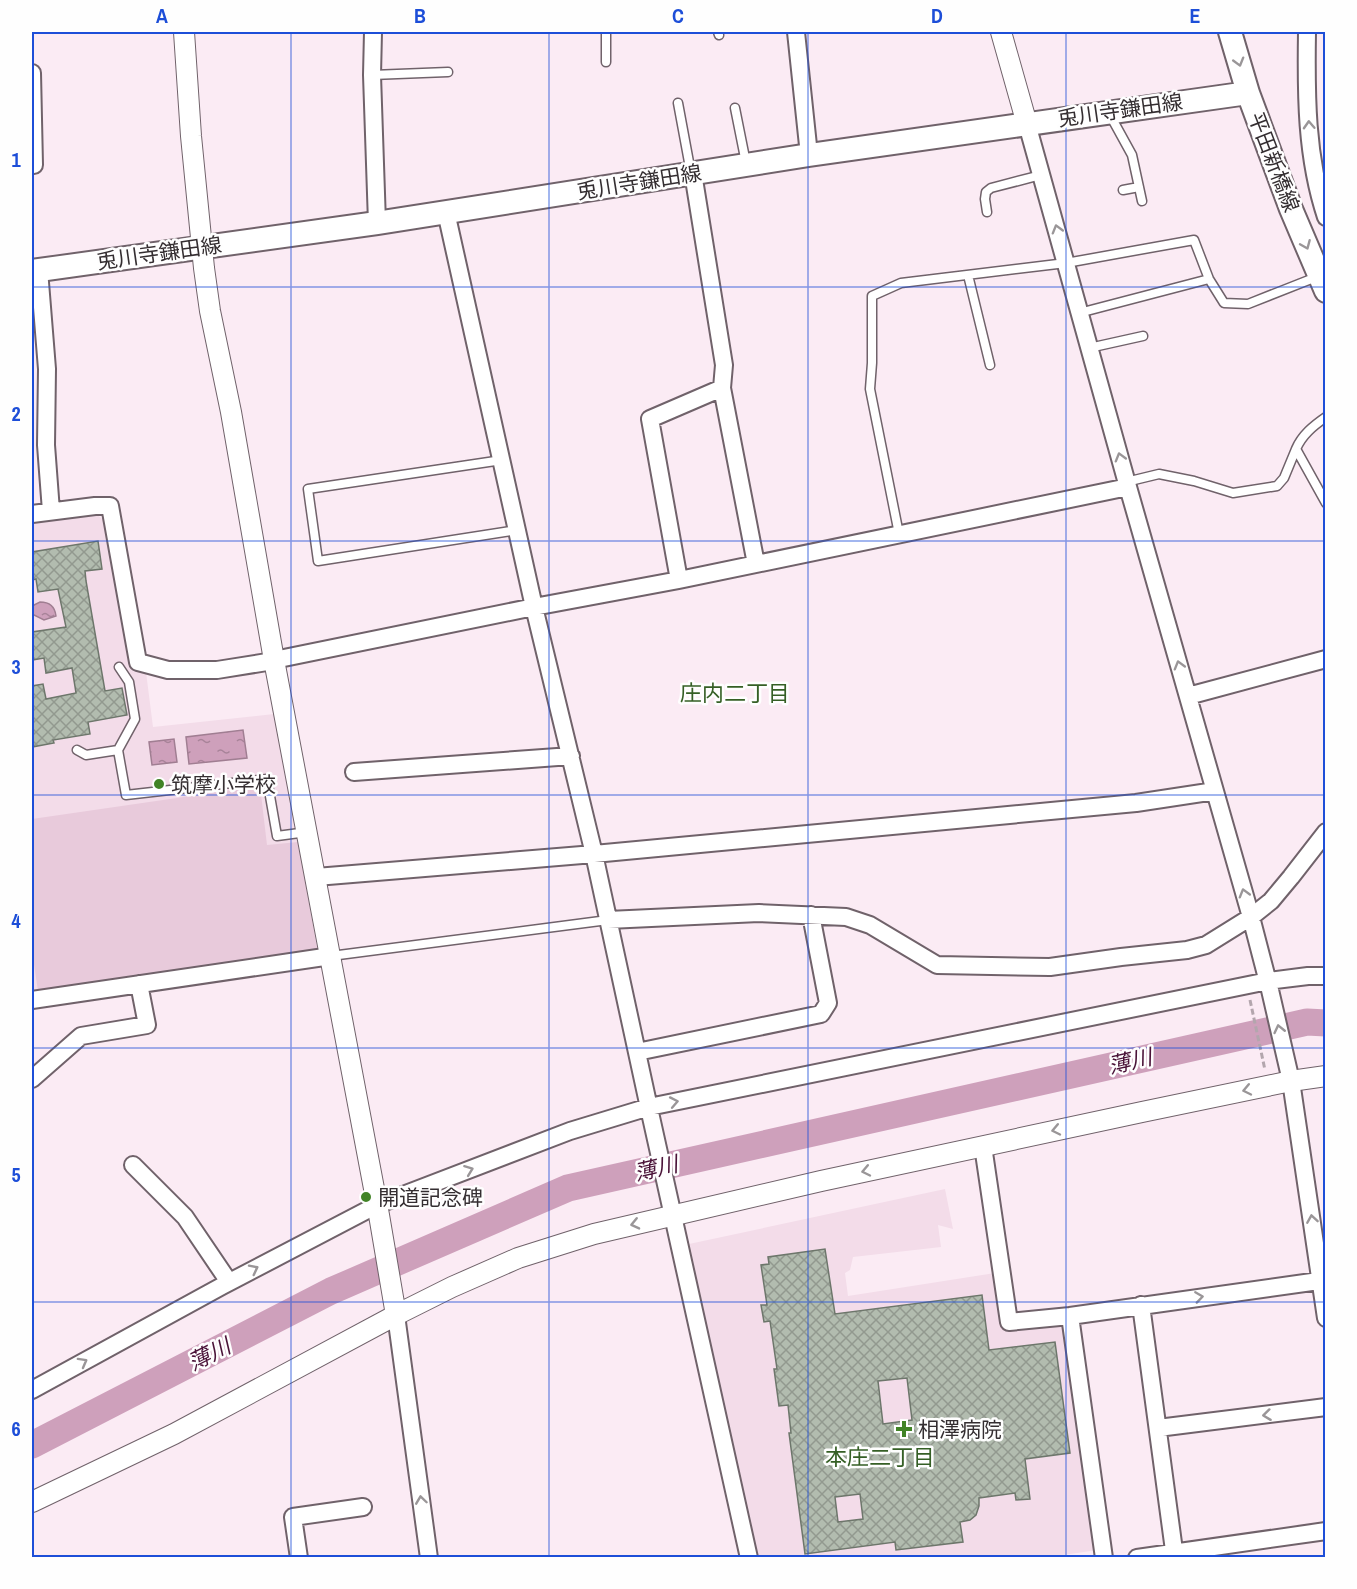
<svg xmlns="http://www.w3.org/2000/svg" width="1357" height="1589" viewBox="0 0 1357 1589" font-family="'Archivo Narrow','Noto Sans JP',sans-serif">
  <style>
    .built { fill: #f3dce9 }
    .green { fill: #e8cadb }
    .water { fill: url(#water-ripples); stroke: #a07e92; stroke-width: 1.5 }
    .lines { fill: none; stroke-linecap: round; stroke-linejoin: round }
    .river { stroke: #cea0bb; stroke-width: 27 }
    .building { fill: url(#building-cross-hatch); stroke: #6d766b; stroke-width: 1.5; fill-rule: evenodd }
    .service-casing { stroke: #70626a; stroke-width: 11 }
    .minor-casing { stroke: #70626a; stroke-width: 20 }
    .tertiary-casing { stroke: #70626a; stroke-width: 22 }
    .secondary-casing { stroke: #70626a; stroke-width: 26 }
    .path { stroke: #b3a6ad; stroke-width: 3; stroke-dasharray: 6 3; stroke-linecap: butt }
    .service { stroke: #fff; stroke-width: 8 }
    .minor { stroke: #fff; stroke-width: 16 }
    .tertiary { stroke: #fff; stroke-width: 20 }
    .secondary { stroke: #fff; stroke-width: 22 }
    .oneway { stroke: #9a9698 }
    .grid { fill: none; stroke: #1d4ed8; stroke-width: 1.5; stroke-opacity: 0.55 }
    .poi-dot { fill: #418326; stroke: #fefefe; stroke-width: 2 }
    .labels { text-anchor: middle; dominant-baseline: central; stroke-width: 5; stroke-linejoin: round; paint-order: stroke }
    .street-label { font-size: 21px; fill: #342e31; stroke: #fefefe }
    .poi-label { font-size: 21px; fill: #342e31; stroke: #fefefe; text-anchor: start }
    .neighbourhood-label { font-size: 22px; fill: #355f25; stroke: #fefefe }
    .water-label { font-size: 22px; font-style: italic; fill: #4a1338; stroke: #fefefe }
    .neatline { fill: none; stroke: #1d4ed8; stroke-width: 2 }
    .grid-label { font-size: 20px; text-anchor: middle; font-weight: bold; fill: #1d4ed8 }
  </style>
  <defs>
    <pattern id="water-ripples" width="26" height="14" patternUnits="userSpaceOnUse" patternTransform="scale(1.5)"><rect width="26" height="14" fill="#cea0bb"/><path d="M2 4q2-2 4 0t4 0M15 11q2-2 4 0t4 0" fill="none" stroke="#a88399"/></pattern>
    <pattern id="building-cross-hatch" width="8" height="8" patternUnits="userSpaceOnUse" patternTransform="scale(1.5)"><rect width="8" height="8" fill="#b2bcaf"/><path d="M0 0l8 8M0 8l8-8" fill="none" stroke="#92998f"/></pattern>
  </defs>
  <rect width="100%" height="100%" fill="#fbebf4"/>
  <!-- built -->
  <path class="built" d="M88,514L97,515L104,520L146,672L153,727L274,714L317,948L32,992V520Z
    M945,1189L953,1229L938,1225L941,1247L853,1257L850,1270L845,1273L848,1296L995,1273L1003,1329L1064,1321L1097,1550L1044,1558L757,1557L689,1244Z"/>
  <!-- green -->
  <path class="green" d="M260,786L267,845L298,842L317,948L314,953L38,991L32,951V819Z"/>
  <!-- water -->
  <path class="water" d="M40,602C50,602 55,607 56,616L44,620L32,614V606Z
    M243,730L247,758L189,764L186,737Z
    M174,739L177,762L152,765L149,742Z"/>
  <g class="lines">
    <!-- river -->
    <path class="river" d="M32,1445L331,1291L568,1188L1307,1022L1326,1023"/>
  </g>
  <!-- building -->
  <path class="building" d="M98,541L102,569L85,571L86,581L105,691L122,688L127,715L88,722L90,734L53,740L54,743L32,747V686L43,684L46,699L76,693L72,668L46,673L44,658L32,660V632L66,627L58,589L38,592L36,579L32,580V552Z
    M825,1249L835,1314L982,1295L989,1350L1055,1342L1070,1453L1025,1459L1030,1499L1016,1500L1015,1493L979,1498V1506L976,1515L970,1520L960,1522L963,1542L896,1550L895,1542L805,1554L789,1433H791L788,1405L779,1406L774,1369H777L770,1321L764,1322L761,1305H767L761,1265L769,1264L768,1257ZM907,1378L912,1420L883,1424L878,1381ZM860,1494L863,1519L838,1522L835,1497Z"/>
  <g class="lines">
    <!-- service casing -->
    <g class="service-casing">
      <path id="service" d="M606,32V62
        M718,32L719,35
        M372,75L448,72
        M678,103L691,173
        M735,108L746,163
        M1110,115L1132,155L1142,201
        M1123,190L1139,187
        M987,212L985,199L986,192L991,188L1041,175
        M968,275L990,365
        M1079,313L1209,279
        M1089,348L1143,336
        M1326,417C1313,426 1302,435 1296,449L1326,503
        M502,460L308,489L318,561L517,530
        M1126,482L1159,474L1194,481L1233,493L1277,486L1284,478L1296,449
        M899,534L870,389L872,363V296L901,283L1066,263L1194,240L1209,279L1224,303L1248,304L1319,276
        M77,750L86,755L118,750L135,719L129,682L119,667
        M118,750L126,795L267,779L277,836L307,832
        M331,956L608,920"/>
    </g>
    <!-- minor casing -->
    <g class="minor-casing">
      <path id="minor" d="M373,32L372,75L377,223
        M796,32L809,155
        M1307,32C1306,94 1306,157 1326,217
        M32,73L34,165H32
        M1027,124L1128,487L1251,917L1270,990L1291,1081L1326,1318
        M693,173L724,365L722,388L756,564
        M446,212L534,607L594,854L651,1117L749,1558
        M39,270L47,369L46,445L51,511
        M32,514L95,506H110L138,662L168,670H217L267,662L274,660L534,607L679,580L1128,487
        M679,580L650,419L722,388
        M1188,696L1326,659
        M354,772L571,756
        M316,877L594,854L1136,803L1215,791
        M608,920L759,913L846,917L870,925L937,965L1050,967L1121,957L1187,950L1206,945L1251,917L1271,901L1291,877L1326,832
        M32,1000L331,956
        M637,1052L821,1014L828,1003L811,915
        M32,1079L81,1036L147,1025L139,984
        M983,1146L1009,1322L1070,1316L1326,1280
        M133,1165L185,1217L229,1282
        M1141,1305L1175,1558
        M396,1315L429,1558
        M1070,1316L1104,1558
        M32,1390L222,1286L377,1205L570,1131L649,1107L1268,981L1308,976H1326
        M1158,1428L1326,1407
        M299,1558L293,1517L363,1507
        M1137,1558L1326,1531"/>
    </g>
    <!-- tertiary casing -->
    <g class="tertiary-casing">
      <path id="tertiary" d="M184,32L191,136L204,268L210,311L231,412L274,660L379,1215L396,1315
        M1001,32L1027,124
        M32,1502L174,1434L396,1315L452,1287L518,1258L594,1234L821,1181L1142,1112L1291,1081L1326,1076"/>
    </g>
    <!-- secondary casing -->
    <g class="secondary-casing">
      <path id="secondary" d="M1230,32L1248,93L1291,209L1326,291
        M32,271L377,223L809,155L1248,93"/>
    </g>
    <!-- path -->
    <path class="path" d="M1250,1000L1265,1070"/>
    <!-- service -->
    <use href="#service" class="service"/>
    <!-- minor -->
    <use href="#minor" class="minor"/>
    <!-- tertiary -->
    <use href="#tertiary" class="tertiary"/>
    <!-- secondary -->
    <use href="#secondary" class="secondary"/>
  </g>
  <!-- one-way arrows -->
  <defs><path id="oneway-chevron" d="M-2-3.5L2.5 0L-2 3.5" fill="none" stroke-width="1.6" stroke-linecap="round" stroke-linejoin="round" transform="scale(1.5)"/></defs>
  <g class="oneway">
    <use href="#oneway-chevron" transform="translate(1239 62) rotate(74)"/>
    <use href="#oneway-chevron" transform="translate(1309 125) rotate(-93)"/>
    <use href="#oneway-chevron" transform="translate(1057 229) rotate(-106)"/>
    <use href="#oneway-chevron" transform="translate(1306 245) rotate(67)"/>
    <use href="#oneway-chevron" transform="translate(1120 457) rotate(-106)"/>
    <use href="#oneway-chevron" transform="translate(1179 665) rotate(-106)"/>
    <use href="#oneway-chevron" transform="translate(1244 893) rotate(-106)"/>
    <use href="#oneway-chevron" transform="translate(1279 1029) rotate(-103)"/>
    <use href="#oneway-chevron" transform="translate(1247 1090) rotate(168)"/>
    <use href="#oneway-chevron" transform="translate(674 1102) rotate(-11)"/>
    <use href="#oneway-chevron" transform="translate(1056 1130) rotate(168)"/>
    <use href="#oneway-chevron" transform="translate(469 1170) rotate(-21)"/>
    <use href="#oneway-chevron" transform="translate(866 1171) rotate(168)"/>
    <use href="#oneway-chevron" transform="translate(1312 1219) rotate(-99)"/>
    <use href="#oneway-chevron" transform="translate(635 1224) rotate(167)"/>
    <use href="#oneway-chevron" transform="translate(254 1269) rotate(-27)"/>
    <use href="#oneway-chevron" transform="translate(1199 1297) rotate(-8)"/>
    <use href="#oneway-chevron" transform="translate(83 1362) rotate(-29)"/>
    <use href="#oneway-chevron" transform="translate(1267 1415) rotate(173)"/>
    <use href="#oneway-chevron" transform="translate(421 1500) rotate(-98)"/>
  </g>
  <!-- grid -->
  <path class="grid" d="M291,32V1558M549,32V1558M808,32V1558M1066,32V1558M32,287H1326M32,541H1326M32,795H1326M32,1048H1326M32,1302H1326"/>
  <!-- markers -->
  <g class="poi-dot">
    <circle cx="159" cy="784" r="6"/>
    <circle cx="366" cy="1197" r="6"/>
    <path d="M901 1420h6v6h6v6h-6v6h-6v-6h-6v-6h6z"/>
  </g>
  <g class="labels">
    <!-- street labels -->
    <g class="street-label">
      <text transform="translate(1120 110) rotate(-8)">兎川寺鎌田線</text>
      <text transform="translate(1274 162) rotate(69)">平田新橋線</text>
      <text transform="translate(639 182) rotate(-9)">兎川寺鎌田線</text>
      <text transform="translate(159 253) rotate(-8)">兎川寺鎌田線</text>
    </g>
    <!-- poi labels -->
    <g class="poi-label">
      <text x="171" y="784">筑摩小学校</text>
      <text x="378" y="1197">開道記念碑</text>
      <text x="918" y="1429">相澤病院</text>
    </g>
    <!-- neighbourhood labels -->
    <g class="neighbourhood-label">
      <text x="735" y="693">庄内二丁目</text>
      <text x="880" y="1457">本庄二丁目</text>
    </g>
    <!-- water labels -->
    <g class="water-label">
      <text transform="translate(1130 1061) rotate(-13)">薄川</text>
      <text transform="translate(656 1168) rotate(-13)">薄川</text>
      <text transform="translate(209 1354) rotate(-27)">薄川</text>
    </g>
  </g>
  <!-- border -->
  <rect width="1357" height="1589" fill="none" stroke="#fefefe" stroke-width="66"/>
  <rect x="33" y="33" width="1291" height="1523" class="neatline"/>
  <g class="grid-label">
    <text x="162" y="23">A</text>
    <text x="420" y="23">B</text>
    <text x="678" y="23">C</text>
    <text x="937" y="23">D</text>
    <text x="1195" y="23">E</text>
    <text x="16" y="167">1</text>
    <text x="16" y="421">2</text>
    <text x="16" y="674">3</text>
    <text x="16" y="928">4</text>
    <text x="16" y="1182">5</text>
    <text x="16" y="1436">6</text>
  </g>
</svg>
